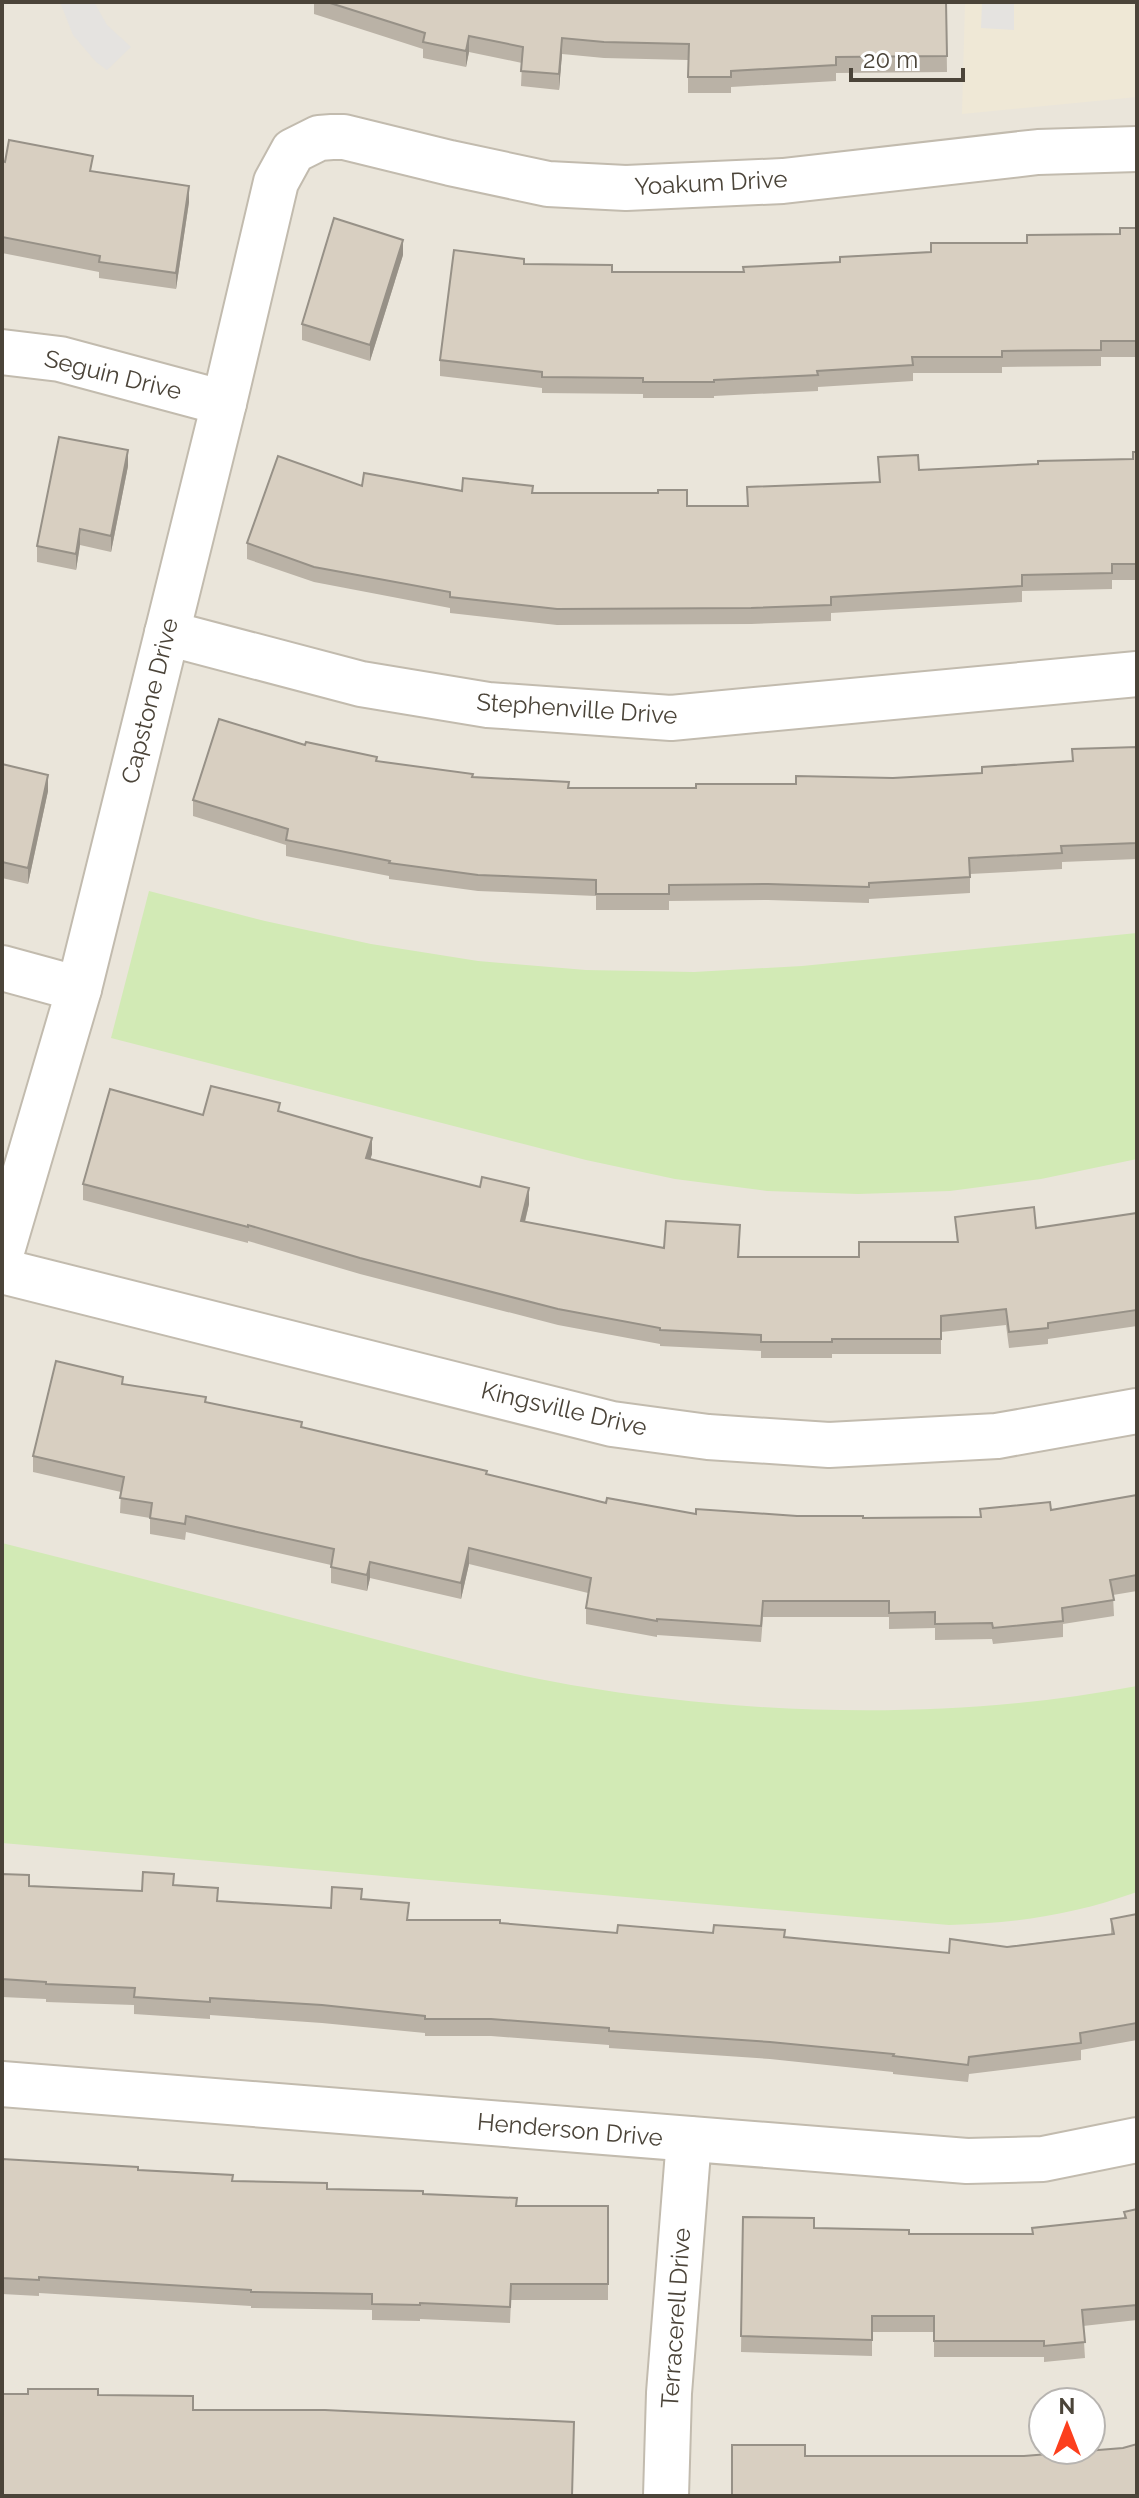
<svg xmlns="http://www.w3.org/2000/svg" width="1139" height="2498" viewBox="0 0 1139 2498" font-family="Raleway,sans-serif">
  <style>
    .residential { fill: #eae5da; fill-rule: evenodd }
    .education { fill: #efe8d6 }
    .green { fill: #d2eab5 }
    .parking { fill: #e5e3e0 }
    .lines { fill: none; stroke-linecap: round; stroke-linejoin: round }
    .minor-casing { stroke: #c2bbae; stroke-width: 48 }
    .minor { stroke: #fff; stroke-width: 44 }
    .wall { fill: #bab2a6 }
    .shaded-wall { fill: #979187 }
    .building { fill: #d8cfc1; stroke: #979187; stroke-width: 2 }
    .labels { text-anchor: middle; stroke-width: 7; stroke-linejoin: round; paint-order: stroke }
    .street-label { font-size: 24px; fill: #4b4439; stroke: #fff }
  </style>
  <rect width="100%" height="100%" fill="#f6f3ec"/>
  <path class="residential" d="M2,2H1137V2496H2ZM1043,2402H1091V2450H1043Z"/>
  <path class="education" d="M965,2H1137V97L962,114Z"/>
  <g class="green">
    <path d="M149,891L265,921L371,944L478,961L586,970L694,972L802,966L1137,933V1159L1041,1179L950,1191L858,1194L767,1191L675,1179L586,1160L111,1038Z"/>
    <path d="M2,1543C113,1571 225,1600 336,1629C414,1649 492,1671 571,1685C755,1716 953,1721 1137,1686V1892C1072,1915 1018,1923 949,1925L2,1843Z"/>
  </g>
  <g class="parking">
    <path d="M60,2H94L107,25L131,47L107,70L96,62L73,35Z"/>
    <path d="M982,2H1014V30L981,28Z"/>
  </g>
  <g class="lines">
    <defs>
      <g id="minor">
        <path d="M2,352L60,359L224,403"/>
        <path d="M167,633L361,684L488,705L671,718L1137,674"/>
        <path d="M2,968L79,989"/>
        <path d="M2,1251L79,989L224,403L276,182L293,151L319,138L332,137H344L450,163L548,184L626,188L783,181L1038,152L1137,149"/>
        <path d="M2,1271L612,1424L708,1437L829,1445L997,1436L1137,1411"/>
        <path d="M2,2084L967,2161L1043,2159L1137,2140"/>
        <path d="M666,2496L669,2393L689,2139"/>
      </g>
    </defs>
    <use href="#minor" class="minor-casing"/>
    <use href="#minor" class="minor"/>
  </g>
  <g class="wall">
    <path d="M314,2H946L947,72L836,73V81L731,87V93H688V60L604,58L562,54L559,90L521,86L522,63L469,52L466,67L423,58V49L314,14Z"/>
    <path d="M2,161L93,172L189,202L176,289L99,278V272L2,253Z"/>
    <path d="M1137,228V357H1101V366L1002,367V373H913V381L818,387V391L714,396V398H643V394L542,393V388L440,376V360L524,264L612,272H743L931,252L1120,234Z"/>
    <path d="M403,255L370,361L302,340V324Z"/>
    <path d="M1137,452V580H1112V589L1022,591V602L831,613V621L751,624L557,625L450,613V608L314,582L247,559V543L362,486L533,493L687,506H747L879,482L878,457L919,470L1133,459Z"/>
    <path d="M128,466L111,552L80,545L76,570L37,562V546Z"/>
    <path d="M305,745L377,761L473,777L569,788H696L796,784L982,773L1072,761L1137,747V859L1062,862V869L970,874V893L869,899V903L768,900L669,901V910H596V896L478,891L389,879V876L286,856V845L193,816V800Z"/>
    <path d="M2,764L48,791L28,884L2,878Z"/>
    <path d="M280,1111L372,1154L370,1159L529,1204L525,1222L664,1248L740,1241L739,1257H859L957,1242L955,1217L1036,1228L1137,1213V1326L1048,1339V1344L1009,1348L1006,1325L941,1332V1354H832V1358H761V1351L660,1346V1344L558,1325L360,1274L248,1241V1243L83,1200V1184L203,1115Z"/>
    <path d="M123,1384L206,1402L487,1475L606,1503L696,1514L863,1518L980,1517V1509L1051,1510L1137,1495V1591L1113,1595L1114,1616L1063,1624V1637L993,1644L992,1639L935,1640V1628L889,1629V1617H763L761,1642L657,1635V1637L586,1624V1608L588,1593L469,1564L461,1599L370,1578L367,1591L331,1583V1565L186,1532L185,1540L150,1534V1518L120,1513L121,1492L33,1472V1456Z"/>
    <path d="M2,1874L29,1886L142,1891L174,1885L218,1901L331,1908L362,1899L409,1920L500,1923L617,1933H713L785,1937L949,1953L1111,1934V1919L1137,1914V2040L1081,2050V2060L969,2074L968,2082L893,2074V2072L770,2059L609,2048V2045L491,2036H425V2033L322,2023L210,2015V2019L134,2014V2005L46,2002V1999L2,1997Z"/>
    <path d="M2,2159L138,2170L233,2181L327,2189L423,2194L517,2206H608V2300H511L510,2323L420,2319V2321L372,2320V2310L251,2308V2306L39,2293V2296L2,2294Z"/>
    <path d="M1137,2209V2320L1083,2326L1085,2358L1044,2362V2357H934V2332H872V2356L741,2352L743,2217L814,2228L909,2234H1032L1124,2219V2212Z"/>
  </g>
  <g class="shaded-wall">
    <path d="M469,36V52L466,67V51Z"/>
    <path d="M562,38V54L559,90V74Z"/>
    <path d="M189,186V202L176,289V273Z"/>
    <path d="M403,240V255L370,361V345Z"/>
    <path d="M128,450V466L111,552V536Z"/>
    <path d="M80,529V545L76,570V554Z"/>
    <path d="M48,775V791L28,884V868Z"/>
    <path d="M372,1138V1154L366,1174V1158Z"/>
    <path d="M529,1188V1204L521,1237V1221Z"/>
    <path d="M469,1548V1564L461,1599V1583Z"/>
    <path d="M370,1562V1578L367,1591V1575Z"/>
  </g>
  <g class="building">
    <path d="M327,2H946L947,56L836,57V65L731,71V77H688L689,44L604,42L562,38L559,74L521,71L523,47L469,36L466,51L423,42L425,33Z"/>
    <path d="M9,140L93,156L90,171L189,186L176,273L99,262L100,256L2,237V161L5,162Z"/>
    <path d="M334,218L403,240L370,345L302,324Z"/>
    <path d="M1120,228H1137V341H1101V350L1002,351V357H912L913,365L817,371L818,375L714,380V382H643V378L542,377V372L440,360L454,250L524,259V264L612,265V272H744L743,267L840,262V257L931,252V243H1027V235L1120,234Z"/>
    <path d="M59,437L128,450L111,536L80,529L76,554L37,546Z"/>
    <path d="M1133,452H1137V564H1112V573L1022,575V586L831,597V605L751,608L557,609L450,597V592L314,567L247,543L278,456L362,486L364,473L462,491L463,478L533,486L532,493H658V490H687V506H748L747,487L880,482L878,457L918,455L919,470L1038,464V461L1133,459Z"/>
    <path d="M219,719L305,745L306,742L377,757L376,761L473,774L472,777L569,782L568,788H696V784H796V776L893,778L982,773V767L1073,761L1072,749L1137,747V843L1061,846L1062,853L969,858L970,877L869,883V887L768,884L669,885V894H596V880L478,875L389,863L390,861L286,840L288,829L193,800Z"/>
    <path d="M2,764L48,775L28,868L2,862Z"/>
    <path d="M211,1086L280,1103L278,1111L372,1138L366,1158L480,1187L482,1177L529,1188L521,1221L664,1248L666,1221L740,1225L738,1257H859V1242H958L955,1217L1034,1207L1036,1228L1137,1213V1310L1048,1323V1328L1009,1332L1006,1309L941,1316V1339H832V1342H761V1335L660,1330V1328L558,1309L360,1258L248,1225V1227L83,1184L110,1089L203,1115Z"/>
    <path d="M56,1361L123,1377L122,1384L206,1397L205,1402L302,1422L301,1427L487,1471L486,1474L606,1503L607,1498L696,1514V1509L797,1516H863V1518L981,1517L980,1509L1050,1502L1051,1510L1137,1495V1575L1110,1580L1114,1600L1062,1608L1063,1621L993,1628L992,1623L935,1624V1612L889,1613V1601H763L761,1626L657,1619V1621L586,1608L591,1578L469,1548L461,1583L370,1562L367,1575L331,1567L334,1549L186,1516L185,1524L150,1518L152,1503L120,1498L124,1477L33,1456Z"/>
    <path d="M143,1872L174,1874L173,1885L218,1888L217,1901L331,1908L332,1887L362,1889L361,1899L409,1903L407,1920H500V1923L617,1933L618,1925L713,1933L714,1925L785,1930L784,1937L949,1953L950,1939L1007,1947L1114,1934L1111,1919L1137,1914V2023L1080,2033L1081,2043L969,2057L968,2065L893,2056L894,2054L770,2042L609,2031V2028L491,2019H425V2016L322,2005L210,1998V2002L134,1997L135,1988L46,1984V1982L2,1979V1874L29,1875V1886L142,1891Z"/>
    <path d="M2,2159L138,2167V2170L233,2175L232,2181L327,2183V2189L423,2191V2194L517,2198L516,2206H608V2284H511L510,2307L420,2303V2305L372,2304V2294L251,2292V2290L39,2277V2280L2,2278Z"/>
    <path d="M1137,2209V2305L1082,2310L1085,2342L1044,2346V2341H934V2316H872V2340L741,2336L743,2217L814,2218V2228L909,2230V2234H1033L1032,2228L1126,2218L1124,2212Z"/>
    <path d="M28,2389H98V2395L193,2396V2410H325L574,2422L572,2496H2V2394H28Z"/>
    <path d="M1137,2444V2496H732V2445H805V2456H1024L1123,2448Z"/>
  </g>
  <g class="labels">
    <g class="street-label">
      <text transform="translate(711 183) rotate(-3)" y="8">Yoakum Drive</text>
      <text transform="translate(113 375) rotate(14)" y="8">Seguin Drive</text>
      <text transform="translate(150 701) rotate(-76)" y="8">Capstone Drive</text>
      <text transform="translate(577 709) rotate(4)" y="8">Stephenville Drive</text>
      <text transform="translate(564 1409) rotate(13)" y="8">Kingsville Drive</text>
      <text transform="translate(570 2130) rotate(5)" y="8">Henderson Drive</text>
      <text transform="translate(676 2318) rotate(-86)" y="8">Terracerell Drive</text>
    </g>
  </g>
  <rect width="1139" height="2498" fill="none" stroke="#4b4439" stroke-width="8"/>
  <g transform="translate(1067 2426)"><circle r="38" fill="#ffffff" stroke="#b7b4b0" stroke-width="2"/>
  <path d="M0-6L14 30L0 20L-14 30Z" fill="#fc3f1d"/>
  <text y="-12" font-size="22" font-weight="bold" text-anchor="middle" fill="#4b4439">N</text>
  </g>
  <path d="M851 68v12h112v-12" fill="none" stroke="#4b4439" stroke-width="4"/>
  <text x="863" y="68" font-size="24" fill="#4b4439" stroke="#ffffff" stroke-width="6" paint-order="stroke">20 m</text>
</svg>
